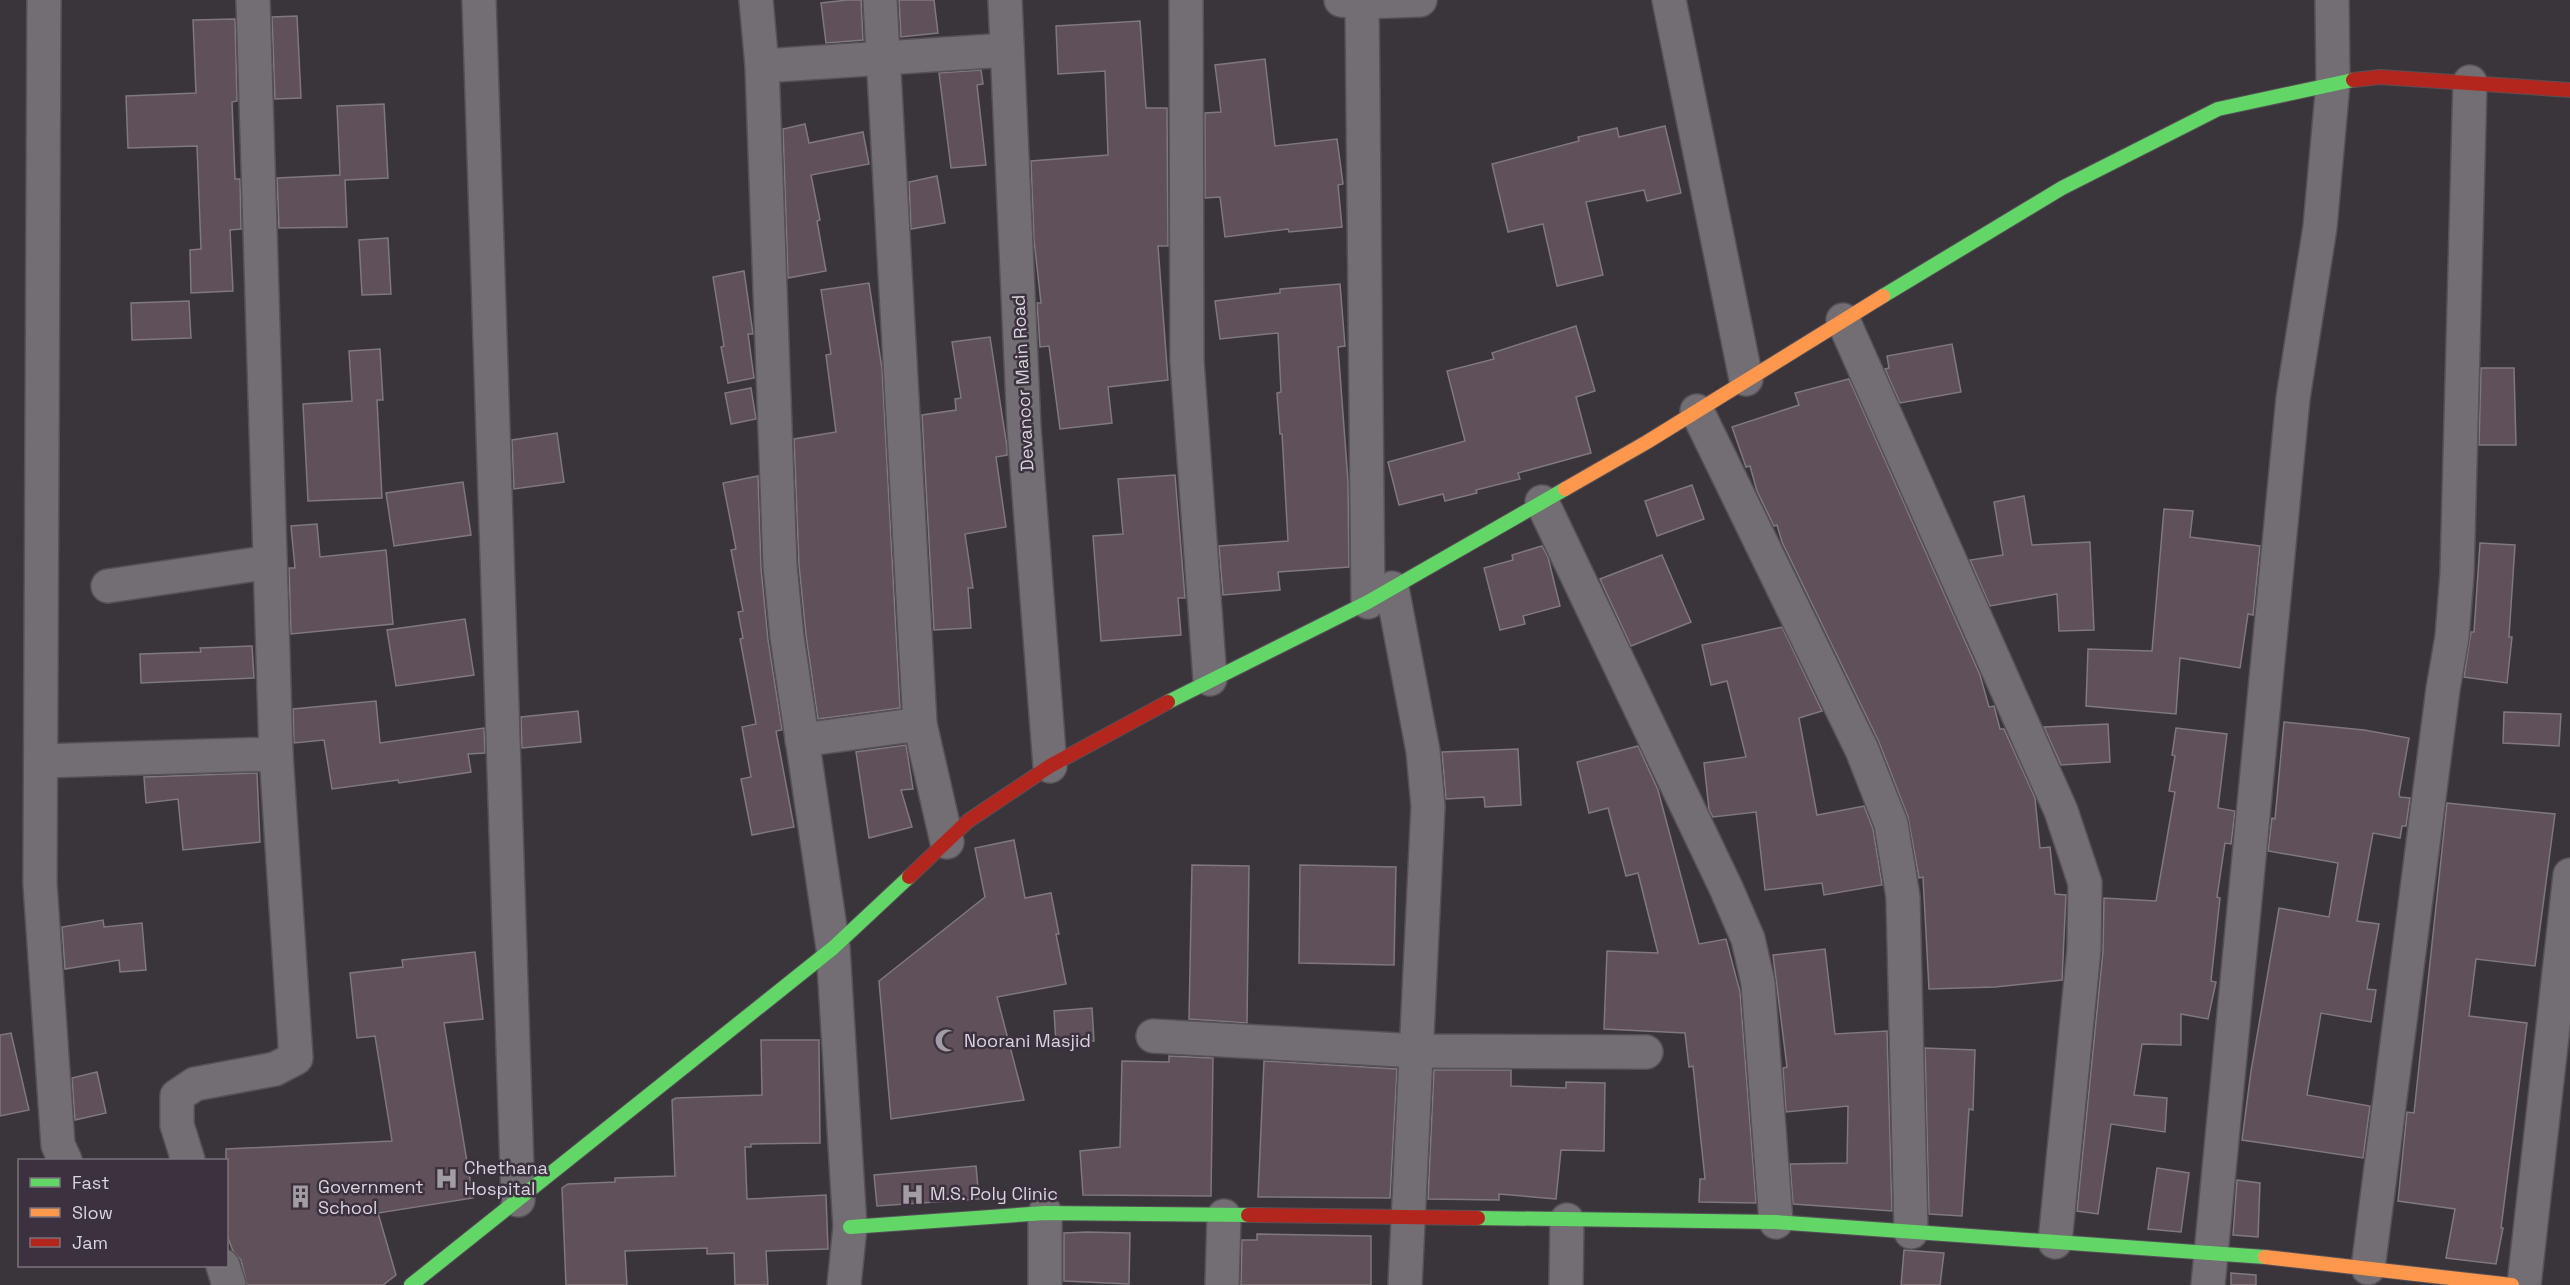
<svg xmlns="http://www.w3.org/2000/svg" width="2570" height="1285" viewBox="0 0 2570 1285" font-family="'Space Grotesk',sans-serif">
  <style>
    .building { fill: #60505a; stroke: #7f787e; stroke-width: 1.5 }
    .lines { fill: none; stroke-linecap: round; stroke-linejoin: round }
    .street-casing { stroke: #565157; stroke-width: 36 }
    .fast-casing { stroke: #565157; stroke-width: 16 }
    .slow-casing { stroke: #565157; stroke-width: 16 }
    .jam-casing { stroke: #565157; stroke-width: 16 }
    .street { stroke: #726e73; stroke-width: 33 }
    .fast { stroke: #63d668; stroke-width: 14 }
    .slow { stroke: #ff974d; stroke-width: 14 }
    .jam { stroke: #b3261e; stroke-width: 14 }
    .labels { text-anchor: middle; stroke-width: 5; stroke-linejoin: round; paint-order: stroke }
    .street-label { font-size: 18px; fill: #dad4dc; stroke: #3c313e }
    .poi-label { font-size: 18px; fill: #dad4dc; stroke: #3c313e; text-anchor: start }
  </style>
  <rect width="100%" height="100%" fill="#3a343b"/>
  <g class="building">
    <path d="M847,0H861L863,40L826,43L821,3Z"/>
    <path d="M899,0H934L938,33L901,37Z"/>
    <path d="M297,16L301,98L275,99L272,17Z"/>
    <path d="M235,19L237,101L232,102L235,179H240L241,229L230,230L233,291L191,293L190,250L201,249L197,146L128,148L126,96L196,93L193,20Z"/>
    <path d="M1140,21L1146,108H1167L1168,246H1158L1168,380L1108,387L1112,423L1060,429L1049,346L1040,347L1037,303H1041L1034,240L1031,161L1108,155L1105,71L1058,74L1056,26Z"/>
    <path d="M1265,59L1275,146L1337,139L1343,184L1338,185L1342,227L1289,232L1288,229L1225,237L1220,197L1205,198V113L1221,112L1215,65Z"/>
    <path d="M981,70L983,84L977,85L986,165L951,168L939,73Z"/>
    <path d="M384,104L388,178L345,180L347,227L279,228L277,178L340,175L337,106Z"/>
    <path d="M805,124L809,143L863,132L869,164L811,175L820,220L817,221L826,271L788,278L783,129Z"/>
    <path d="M1665,126L1681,193L1647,201L1644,190L1586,202L1603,275L1557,286L1543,224L1508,232L1492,164L1579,141L1578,137L1617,128L1619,137Z"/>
    <path d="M937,176L945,223L911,229L909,182Z"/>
    <path d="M388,238L391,294L362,295L359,240Z"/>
    <path d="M744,271L753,334H748L754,378L728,383L721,347L724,346L713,277Z"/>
    <path d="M869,283L882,369L900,708L818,719L806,635L799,565L794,439L836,432L826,355L831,354L821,290Z"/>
    <path d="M1340,284L1345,346L1338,347L1348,481L1349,567L1278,572L1280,590L1223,595L1219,546L1288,541L1282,434H1280L1277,393L1281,392L1278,333L1220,339L1215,301L1280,293V289Z"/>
    <path d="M189,301L191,338L132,340L131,303Z"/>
    <path d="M1576,326L1595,391L1576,397L1591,453L1518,473L1520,479L1476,490L1477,493L1445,501L1443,494L1399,505L1388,462L1465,441L1447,371L1494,359L1492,353Z"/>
    <path d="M990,337L1007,447V455L996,457L1006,527L965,534L973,588H968L971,628L934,630L922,415L956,410L955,399L961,398L952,342Z"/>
    <path d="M1952,344L1961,392L1900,403L1885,369L1889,368L1887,356Z"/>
    <path d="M380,349L383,400H377L382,498L308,501L303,404L352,401L349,351Z"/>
    <path d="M2481,368H2514L2516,445H2479Z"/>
    <path d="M1849,379L1980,675L1989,707L1994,706L2000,729H2004L2035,798L2040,848L2050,847L2055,894L2066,895L2062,980L1995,987L1929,989L1923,877L1919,878L1908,817L1879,742L1782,542L1777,525L1774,526L1757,491L1750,466L1746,467L1732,427L1799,405L1795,393Z"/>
    <path d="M751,388L756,419L731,424L725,393Z"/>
    <path d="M557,433L564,482L514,489L512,440Z"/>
    <path d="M1175,475L1185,598H1178L1181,635L1101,641L1093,536L1123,534L1118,479Z"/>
    <path d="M758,476L761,568L768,640L782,730L776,731L794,827L752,835L741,779L751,777L742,727L756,724L740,639L743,638L738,612L743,611L731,550L736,549L723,483Z"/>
    <path d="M463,482L471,535L394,546L386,493Z"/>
    <path d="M1692,485L1704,519L1657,536L1645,501Z"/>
    <path d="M2024,496L2032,545L2090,542L2094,630L2059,631L2057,594L1990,606L1970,560L2003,555L1994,502Z"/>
    <path d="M2164,509L2193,511L2190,537L2260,546L2253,615L2248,614L2240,668L2180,658L2176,714L2086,706L2088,649L2152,651Z"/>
    <path d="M317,524L320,557L386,550L393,624L291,634L289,568H295L291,526Z"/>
    <path d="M2480,543L2515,545L2509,637H2512L2507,683L2464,677L2471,632H2474Z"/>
    <path d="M1542,546L1548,557L1560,606L1523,616L1525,624L1500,630L1484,568L1513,560L1512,555Z"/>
    <path d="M1662,555L1691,622L1631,646L1600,579Z"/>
    <path d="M465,619L474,675L396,686L387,630Z"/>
    <path d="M1782,627L1822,711L1799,718L1817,815L1864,806L1873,829L1882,885L1824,895L1822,883L1765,890L1756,812L1713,817L1709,810L1704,763L1746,757L1727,681L1711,685L1702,645Z"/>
    <path d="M252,646L254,678L141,683L140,654L201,652L200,648Z"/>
    <path d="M376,701L380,743L484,728L485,753L468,754L471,772L399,783L398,780L332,789L324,740L294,743L293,709Z"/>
    <path d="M578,711L581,742L522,748L521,717Z"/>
    <path d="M2504,712L2561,714L2559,746L2503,743Z"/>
    <path d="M2284,722L2364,730L2409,738L2399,794L2400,797L2410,798L2406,826H2402L2400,838L2373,833L2357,921L2379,924L2367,989L2376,990L2371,1022L2321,1013L2307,1095L2370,1106L2363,1158L2242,1140L2251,1071L2279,908L2329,917L2338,863L2268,851L2272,818L2275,819Z"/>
    <path d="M2108,724L2110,762L2061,765L2044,727Z"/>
    <path d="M2176,728L2227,734L2218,808L2235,811L2231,844L2225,843L2217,897L2220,898L2211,981L2216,982L2208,1019L2181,1014V1045L2142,1044L2134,1095L2167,1098L2165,1132L2111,1124L2098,1214L2077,1211L2103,951L2104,898L2156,901L2175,792L2169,791L2175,756L2172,755Z"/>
    <path d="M906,745L913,789L901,790L912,827L869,838L856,752Z"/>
    <path d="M1638,746L1658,790L1699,944L1726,939L1740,992L1756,1203L1699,1202L1700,1179H1705L1693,1066L1689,1067L1685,1033L1604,1029L1607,951L1658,953L1638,873L1626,876L1608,808L1589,813L1577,762Z"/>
    <path d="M1518,749L1521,805L1485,807L1484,797L1446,799L1442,752Z"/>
    <path d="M257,773L260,842L183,850L178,799L146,803L144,777Z"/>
    <path d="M2447,803L2555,814L2535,966L2476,959L2469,1016L2527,1023L2501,1228H2503L2496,1264L2446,1258L2455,1209L2398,1201L2407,1112L2414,1113Z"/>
    <path d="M1014,840L1025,898L1051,893L1059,934H1056L1066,984L997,997L1024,1100L891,1119L879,981L985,897L975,848Z"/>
    <path d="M1192,865L1249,866L1247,1023L1189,1019Z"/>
    <path d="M1300,865L1396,867L1394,965L1299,963Z"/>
    <path d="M103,920L104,927L142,923L146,970L120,972L119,960L65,969L62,927Z"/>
    <path d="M1825,949L1835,1034L1887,1031L1892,1211L1793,1204L1790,1164L1847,1163L1848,1106L1786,1112L1783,1068L1787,1067L1773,955Z"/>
    <path d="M475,952L483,1019L444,1023L473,1198L378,1213L396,1275L383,1285H247L241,1260L233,1251L226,1233V1149L392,1141L375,1036L357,1038L350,973L403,967L402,960Z"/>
    <path d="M1092,1008L1094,1041L1056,1043L1054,1011Z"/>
    <path d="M11,1033L29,1110L0,1116V1035Z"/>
    <path d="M761,1040H819L820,1143L751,1144V1147H745L747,1199L826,1195L828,1249L766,1251L768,1285H735L734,1253L707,1254V1248L625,1251L627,1285H566L562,1188L568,1184L615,1182V1178L675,1176L672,1100L676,1098L762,1095Z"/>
    <path d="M1925,1048L1975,1050L1973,1110L1969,1109L1962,1216L1929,1214Z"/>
    <path d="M1169,1056L1213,1058L1211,1196L1083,1195L1080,1151L1120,1147L1122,1061L1169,1062Z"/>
    <path d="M1264,1061L1397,1069L1390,1198L1258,1197Z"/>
    <path d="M1434,1070H1511V1086L1566,1088V1082L1605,1083L1604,1151L1561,1150L1556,1199L1499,1194V1200L1428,1199Z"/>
    <path d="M97,1072L106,1113L75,1120L72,1078Z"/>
    <path d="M976,1166L979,1199L877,1206L874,1175Z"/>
    <path d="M2157,1168L2189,1173L2181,1232L2148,1229Z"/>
    <path d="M2237,1180L2260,1183L2258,1237L2233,1235Z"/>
    <path d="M1087,1232L1130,1233L1129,1284L1064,1281V1233Z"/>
    <path d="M1257,1234L1371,1236V1285H1241L1242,1240H1257Z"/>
    <path d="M1904,1250L1944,1253L1940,1285H1901Z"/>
    <path d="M2231,1273L2256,1275V1285H2231Z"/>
  </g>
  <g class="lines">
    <defs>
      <g id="street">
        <path d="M44,0L40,884L58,1145L65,1160"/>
        <path d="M479,0L518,1200"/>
        <path d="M756,0L762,66L780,566L787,637L833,948L850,1227L844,1285"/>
        <path d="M880,0L920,724L947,842"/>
        <path d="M1005,0L1024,428L1050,766"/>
        <path d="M1186,0L1187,361L1210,679"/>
        <path d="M1341,0L1362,2L1368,602"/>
        <path d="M1362,0V2L1420,0"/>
        <path d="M1669,0L1746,379"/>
        <path d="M762,66L1007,50"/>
        <path d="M1843,320L2061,811L2085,883L2084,949L2055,1242"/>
        <path d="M1697,411L1862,750L1891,824L1903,897L1911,1232"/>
        <path d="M1542,502L1726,888L1748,939L1758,983L1776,1222"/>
        <path d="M108,586L270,562"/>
        <path d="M1392,588L1423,751L1428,806L1405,1285"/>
        <path d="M802,740L920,724"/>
        <path d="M41,761L276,754"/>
        <path d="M1153,1036L1417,1051L1646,1052"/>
        <path d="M188,1160L177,1125V1096L195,1084L275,1069L296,1058L276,754L253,0"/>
        <path d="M1045,1213V1285"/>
        <path d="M223,1266L229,1285"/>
        <path d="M2368,1268L2443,689L2452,637L2457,574L2470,82"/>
        <path d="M1222,1285L1224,1216"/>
        <path d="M1566,1285L1567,1220"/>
        <path d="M2208,1285L2293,398L2320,227L2333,83L2332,0"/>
        <path d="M2524,1285L2570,875"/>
      </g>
      <g id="fast">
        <path d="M1883,296L2062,188L2218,109L2353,80"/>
        <path d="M1168,702L1368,602L1565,489"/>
        <path d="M1478,1218L1776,1222L2265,1257"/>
        <path d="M850,1227L1045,1213L1248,1215"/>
        <path d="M411,1285L833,948L909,877"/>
      </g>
      <g id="slow">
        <path d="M1565,489L1647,442L1883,296"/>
        <path d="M2265,1257L2512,1285"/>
      </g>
      <g id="jam">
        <path d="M2353,80L2380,77L2570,90"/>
        <path d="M909,877L968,821L1050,766L1168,702"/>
        <path d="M1248,1215L1478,1218"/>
      </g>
    </defs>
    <use href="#street" class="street-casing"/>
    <use href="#fast" class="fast-casing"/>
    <use href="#slow" class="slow-casing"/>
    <use href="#jam" class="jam-casing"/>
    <use href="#street" class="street"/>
    <use href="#fast" class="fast"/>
    <use href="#slow" class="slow"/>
    <use href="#jam" class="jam"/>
  </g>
  <defs>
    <symbol id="mosque-bare" viewBox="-9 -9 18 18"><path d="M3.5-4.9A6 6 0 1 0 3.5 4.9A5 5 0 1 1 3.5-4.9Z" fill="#a29ca4" stroke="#3c313e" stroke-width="2.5" paint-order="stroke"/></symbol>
    <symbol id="hospital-bare" viewBox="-9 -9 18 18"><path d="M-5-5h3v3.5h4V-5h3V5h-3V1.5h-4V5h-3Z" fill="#a29ca4" stroke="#3c313e" stroke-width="2.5" paint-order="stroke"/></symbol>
    <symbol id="building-bare" viewBox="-9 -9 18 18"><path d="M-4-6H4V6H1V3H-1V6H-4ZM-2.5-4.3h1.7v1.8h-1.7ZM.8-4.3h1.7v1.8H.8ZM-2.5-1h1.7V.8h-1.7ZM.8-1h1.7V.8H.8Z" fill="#a29ca4" stroke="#3c313e" stroke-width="2.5" paint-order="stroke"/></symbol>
  </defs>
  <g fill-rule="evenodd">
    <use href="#mosque-bare" x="930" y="1024" width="33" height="33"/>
    <use href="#hospital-bare" x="430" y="1162" width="33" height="33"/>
    <use href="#hospital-bare" x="896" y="1178" width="33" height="33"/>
    <use href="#building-bare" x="284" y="1180" width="33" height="33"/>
  </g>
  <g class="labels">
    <g class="street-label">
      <text transform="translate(1023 383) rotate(-93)" y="6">Devanoor Main Road</text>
    </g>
    <g class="poi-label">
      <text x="964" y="1047">Noorani Masjid</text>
      <text x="464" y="1174">Chethana<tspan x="464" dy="21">Hospital</tspan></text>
      <text x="318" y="1193">Government<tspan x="318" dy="21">School</tspan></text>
      <text x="930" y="1200">M.S. Poly Clinic</text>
    </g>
  </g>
  <rect x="18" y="1159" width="210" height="108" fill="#3c313e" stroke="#7b727d" stroke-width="1.5"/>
  <rect x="30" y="1178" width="30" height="9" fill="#63d668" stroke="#7b727d" stroke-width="1.5"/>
  <text x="72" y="1189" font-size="18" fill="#dad4dc">Fast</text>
  <rect x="30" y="1208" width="30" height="9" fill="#ff974d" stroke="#7b727d" stroke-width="1.5"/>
  <text x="72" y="1219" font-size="18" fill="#dad4dc">Slow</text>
  <rect x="30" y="1238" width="30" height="9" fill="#b3261e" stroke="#7b727d" stroke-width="1.5"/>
  <text x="72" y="1249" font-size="18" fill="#dad4dc">Jam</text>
</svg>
